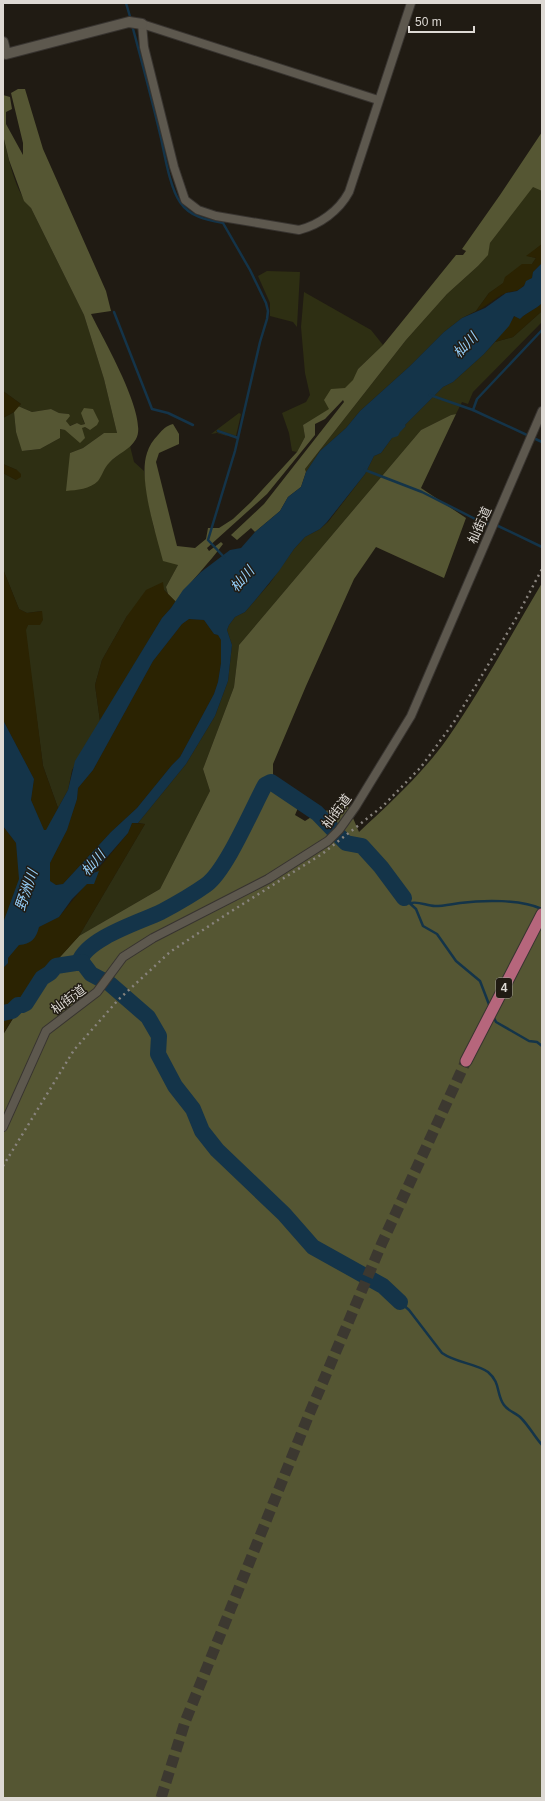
<svg xmlns="http://www.w3.org/2000/svg" width="545" height="1801" viewBox="0 0 545 1801" font-family="Arial,'Noto Sans JP',sans-serif">
  <style>
    .green { fill: #2e2f13 }
    .forest { fill: #555633 }
    .sand { fill: #2b2302 }
    .water { fill: #143449; fill-rule: evenodd }
    .lines { fill: none; stroke-linecap: round; stroke-linejoin: round }
    .stream { stroke: #143449; stroke-width: 2.5 }
    .river { stroke: #143449; stroke-width: 16 }
    .primary-tunnel { stroke: #3c3830; stroke-width: 11; stroke-dasharray: 11 5.5; stroke-linecap: butt }
    .minor-casing { stroke: #383430; stroke-width: 10 }
    .tertiary-casing { stroke: #383430; stroke-width: 12 }
    .primary-casing { stroke: #383430; stroke-width: 13 }
    .minor { stroke: #5d584e; stroke-width: 8 }
    .tertiary { stroke: #5d584e; stroke-width: 10 }
    .primary { stroke: #b6667c; stroke-width: 11 }
    .rail { stroke: #89847e; stroke-width: 2.5; stroke-dasharray: 2 4; stroke-linecap: butt }
    .labels { text-anchor: middle; stroke-width: 3; stroke-linejoin: round; paint-order: stroke }
    .shield { fill: #201b13; stroke: #a4a09a; stroke-width: 1 }
    .shield-label { font-size: 12px; font-weight: bold; fill: #ddd9d4 }
    .street-label { font-size: 13px; fill: #ddd9d4; stroke: #201b13 }
    .water-label { font-size: 14px; font-style: italic; fill: #93ccf6; stroke: #201b13 }
  </style>
  <rect width="100%" height="100%" fill="#201b13"/>
  <g class="green">
    <path d="M3,135C8,157 15,192 31,208L84,315L104,379L117,433H104L83,448L70,453L97,481L108,463L130,446L134,462L144,471L148,500L154,529L178,565L166,587L168,594L164,590L127,616L102,660L95,685L100,721L72,770L68,790L58,808L43,766L25,630L28,625L42,611L27,613L19,609L3,569V473L16,480L17,470L3,464V418L14,412L16,432L23,451L40,449L60,438V429L65,430L85,427L90,430L82,418L85,424L81,425L77,423L69,426L66,421L69,414L59,413L51,409L32,412L18,406L21,404L3,391Z"/>
    <path d="M533,186L542,191V244L528,256L536,258L532,264L489,293L476,311L462,318L444,332L410,366L360,411L346,428L320,451L306,472L305,469L406,340L447,294L478,266L487,255L490,243Z"/>
    <path d="M267,271L300,272L297,327L293,322L270,316V303L258,276Z"/>
    <path d="M304,292L371,330L383,345L358,369L354,380L330,409L303,425L305,437L297,452L292,451L289,433L282,413L306,402L310,395L305,373L301,327Z"/>
    <path d="M542,311V322L473,392L468,404L462,402L456,414L451,415L421,430L239,645L234,687L203,769L210,791L160,889L79,936L145,824L138,823L186,764L215,716L228,681L232,645L227,630L229,625L235,617L245,612L270,583L294,549L305,537L320,529L328,522L365,474L374,456L381,453L392,438L406,426L405,425L443,387L453,382L484,354L495,342L513,337Z"/>
    <path d="M239,413L241,414L236,436L218,430L216,432L226,435L227,436L217,433L211,434Z"/>
  </g>
  <g class="forest">
    <path d="M18,89H25L43,149L106,291L111,311L91,314C102,337 149,417 136,439C130,450 117,454 109,463C104,468 102,476 98,481C90,489 77,490 66,491L70,453L83,448L104,433H117L104,379L84,315L31,208L24,201L9,160L3,135V95L10,97L12,109L6,112V124L23,155V143L11,93Z"/>
    <path d="M542,132V191L533,187L490,243L488,255L478,266L447,294L406,340L305,469L306,472L301,487L288,497L280,511L255,532L251,528L237,540L231,535L264,504L344,402L343,400L325,419L315,424V435L267,494L207,548L209,551L221,542L223,544C209,564 190,581 176,602L168,594L166,587L178,565L163,561C156,534 138,479 147,453C149,446 153,440 158,435C163,429 166,426 173,424L179,434V444L159,453L156,462L177,546L195,548L206,539L208,528H219L233,519L251,502L297,452L305,437L303,425L329,409L324,400L331,389L345,388L353,380L358,369L383,345L456,255H463L466,251L462,249L500,195Z"/>
    <path d="M18,406L32,412L51,409L59,413L69,414L70,416L66,421L70,426L77,423L81,425L85,424L81,413L84,408L93,409L99,421L97,425L90,430L85,427L82,428L85,438L80,443L65,430L60,429V438L40,449L22,451L16,432L14,412Z"/>
    <path d="M456,414L421,488L466,518L444,578L376,547L354,579L306,686L273,764V789L300,803L295,815L305,821L316,814L347,804L359,832C390,803 422,774 447,739C482,689 511,635 542,583V1798H3V1035L31,989L79,936L160,889L210,791L203,769L234,687L239,645L421,430L451,415Z"/>
  </g>
  <g class="sand">
    <path d="M542,244V263L533,272L532,278C526,281 524,287 518,290C514,292 509,291 506,293C495,297 487,307 476,311L489,293L503,283L505,277L522,264H532L536,258L526,256Z"/>
    <path d="M542,303V311L513,337L495,342L515,316L520,319C527,312 535,310 542,303Z"/>
    <path d="M3,391L21,404L14,412L3,418Z"/>
    <path d="M3,464L17,470L21,474V477L16,480L3,473Z"/>
    <path d="M3,569L19,609L27,613L42,611L43,620L40,625H28L26,630L43,766L58,808L47,830L44,831L31,800L34,779L3,720Z"/>
    <path d="M163,582L164,590L176,602L162,618L100,721L95,685L102,660L127,616L146,590Z"/>
    <path d="M189,619L204,620L214,634L218,635L221,640V663L218,682L214,694L180,757L172,765L137,808L111,832L63,884L56,885L50,882V863L67,830L77,799L78,788L93,770L153,661L182,624Z"/>
    <path d="M132,823L145,824L79,936L31,989L3,1034V968L8,963V958L19,944L39,927L59,917L128,833Z"/>
    <path d="M3,826L16,843L20,879L3,923Z"/>
  </g>
  <path class="water" d="M542,263V303C535,310 527,312 520,319L514,316L509,326L484,354L453,382L443,387L405,425L406,426L400,432L398,436L392,438L381,453L374,456L365,474L327,522L320,529L305,537L294,549L279,571L257,598L245,612L235,617L229,625L227,630L232,645L228,681L215,716L186,764L138,823H132L128,833L93,873L99,871L94,884H87L72,899L59,917L39,927C36,939 31,944 19,945L8,958V963L3,968V923L19,879L16,843L3,826V720L34,779L31,800L44,830H46L68,790L75,761L162,618L171,608L183,590L201,572L230,550L241,548L255,532L280,511L288,497L301,487L306,472L320,451L346,428L360,411L410,366L444,332L462,318L485,308L506,293L517,291L524,286L526,281L532,278L533,272ZM189,619L204,620L214,634L218,635L221,640V663L218,682L214,694L180,757L172,765L137,808L111,832L63,884L56,885L50,881V863L67,830L77,799L78,788L93,770L153,661L182,624Z"/>
  <g class="lines">
    <g class="stream">
      <path d="M126,3L131,20"/>
      <path d="M132,25C142,62 152,100 161,138C165,156 170,188 180,202C190,217 207,220 223,223L250,270L266,303L268,311L267,319L260,342L235,451L208,540L224,557"/>
      <path d="M114,312L152,409L168,413L193,425"/>
      <path d="M430,395L473,410L542,442"/>
      <path d="M473,410L477,399L542,330"/>
      <path d="M218,431L238,438"/>
      <path d="M365,470L422,492L485,524H491"/>
      <path d="M496,525L542,547"/>
      <path d="M404,898L416,909L423,926L437,934L456,961L480,981L490,1007"/>
      <path d="M411,903C419,901 427,906 435,906C443,906 452,904 460,903C483,900 521,899 542,909"/>
      <path d="M493,1016L496,1022L529,1041L537,1042L542,1046"/>
      <path d="M400,1302L409,1310L442,1353C456,1363 475,1363 488,1372C501,1383 496,1394 504,1405C508,1411 516,1413 521,1418C529,1426 534,1436 542,1445"/>
    </g>
    <g class="river">
      <path d="M79,962C87,938 140,922 161,912C176,904 192,895 206,885C226,871 252,809 265,785L271,782L317,813L346,843L362,846L381,867L404,898"/>
      <path d="M3,1013L12,1011L18,1005H22L26,1003L42,978L50,973L56,966L82,962L91,974L110,984L148,1017L159,1036L158,1054L175,1086L193,1109L202,1131L217,1150L284,1214L313,1247L383,1286L400,1302"/>
    </g>
    <path class="primary-tunnel" d="M161,1798L185,1722L308,1417L382,1243L466,1061"/>
    <defs>
      <g id="minor">
        <path d="M378,100L142,24L144,47L174,167L185,200L198,210L216,216L299,230C319,225 339,211 349,192L411,3"/>
        <path d="M3,1127L46,1031L97,992L123,957L153,938L268,879L328,841L339,830L356,806L411,716L542,411"/>
      </g>
      <path id="tertiary" d="M3,42L6,54L129,22L142,24"/>
      <path id="primary" d="M466,1061L542,914"/>
    </defs>
    <use href="#minor" class="minor-casing"/>
    <use href="#tertiary" class="tertiary-casing"/>
    <use href="#primary" class="primary-casing"/>
    <use href="#minor" class="minor"/>
    <use href="#tertiary" class="tertiary"/>
    <use href="#primary" class="primary"/>
    <path class="rail" d="M3,1166L74,1050L118,1000L170,952L227,914L322,854L383,806L421,767L454,722L515,620L542,569"/>
  </g>
  <g class="labels">
    <rect class="shield" x="496" y="978" width="16" height="20" rx="3"/>
    <g class="shield-label">
      <text x="504" y="992">4</text>
    </g>
    <g class="street-label">
      <text transform="translate(479 525) rotate(-66)" y="5">杣街道</text>
      <text transform="translate(336 811) rotate(-53)" y="5">杣街道</text>
      <text transform="translate(68 999) rotate(-36)" y="5">杣街道</text>
    </g>
    <g class="water-label">
      <text transform="translate(465 345) rotate(-47)" y="5">杣川</text>
      <text transform="translate(242 579) rotate(-49)" y="5">杣川</text>
      <text transform="translate(93 863) rotate(-49)" y="5">杣川</text>
      <text transform="translate(26 890) rotate(-71)" y="5">野洲川</text>
    </g>
  </g>
  <rect width="545" height="1801" fill="none" stroke="#ddd9d4" stroke-width="8"/>
  <path d="M409 26v6h65v-6" fill="none" stroke="#ddd9d4" stroke-width="2"/>
  <text x="415" y="26" font-size="12" fill="#ddd9d4" stroke="#201b13" stroke-width="3" paint-order="stroke">50 m</text>
</svg>
